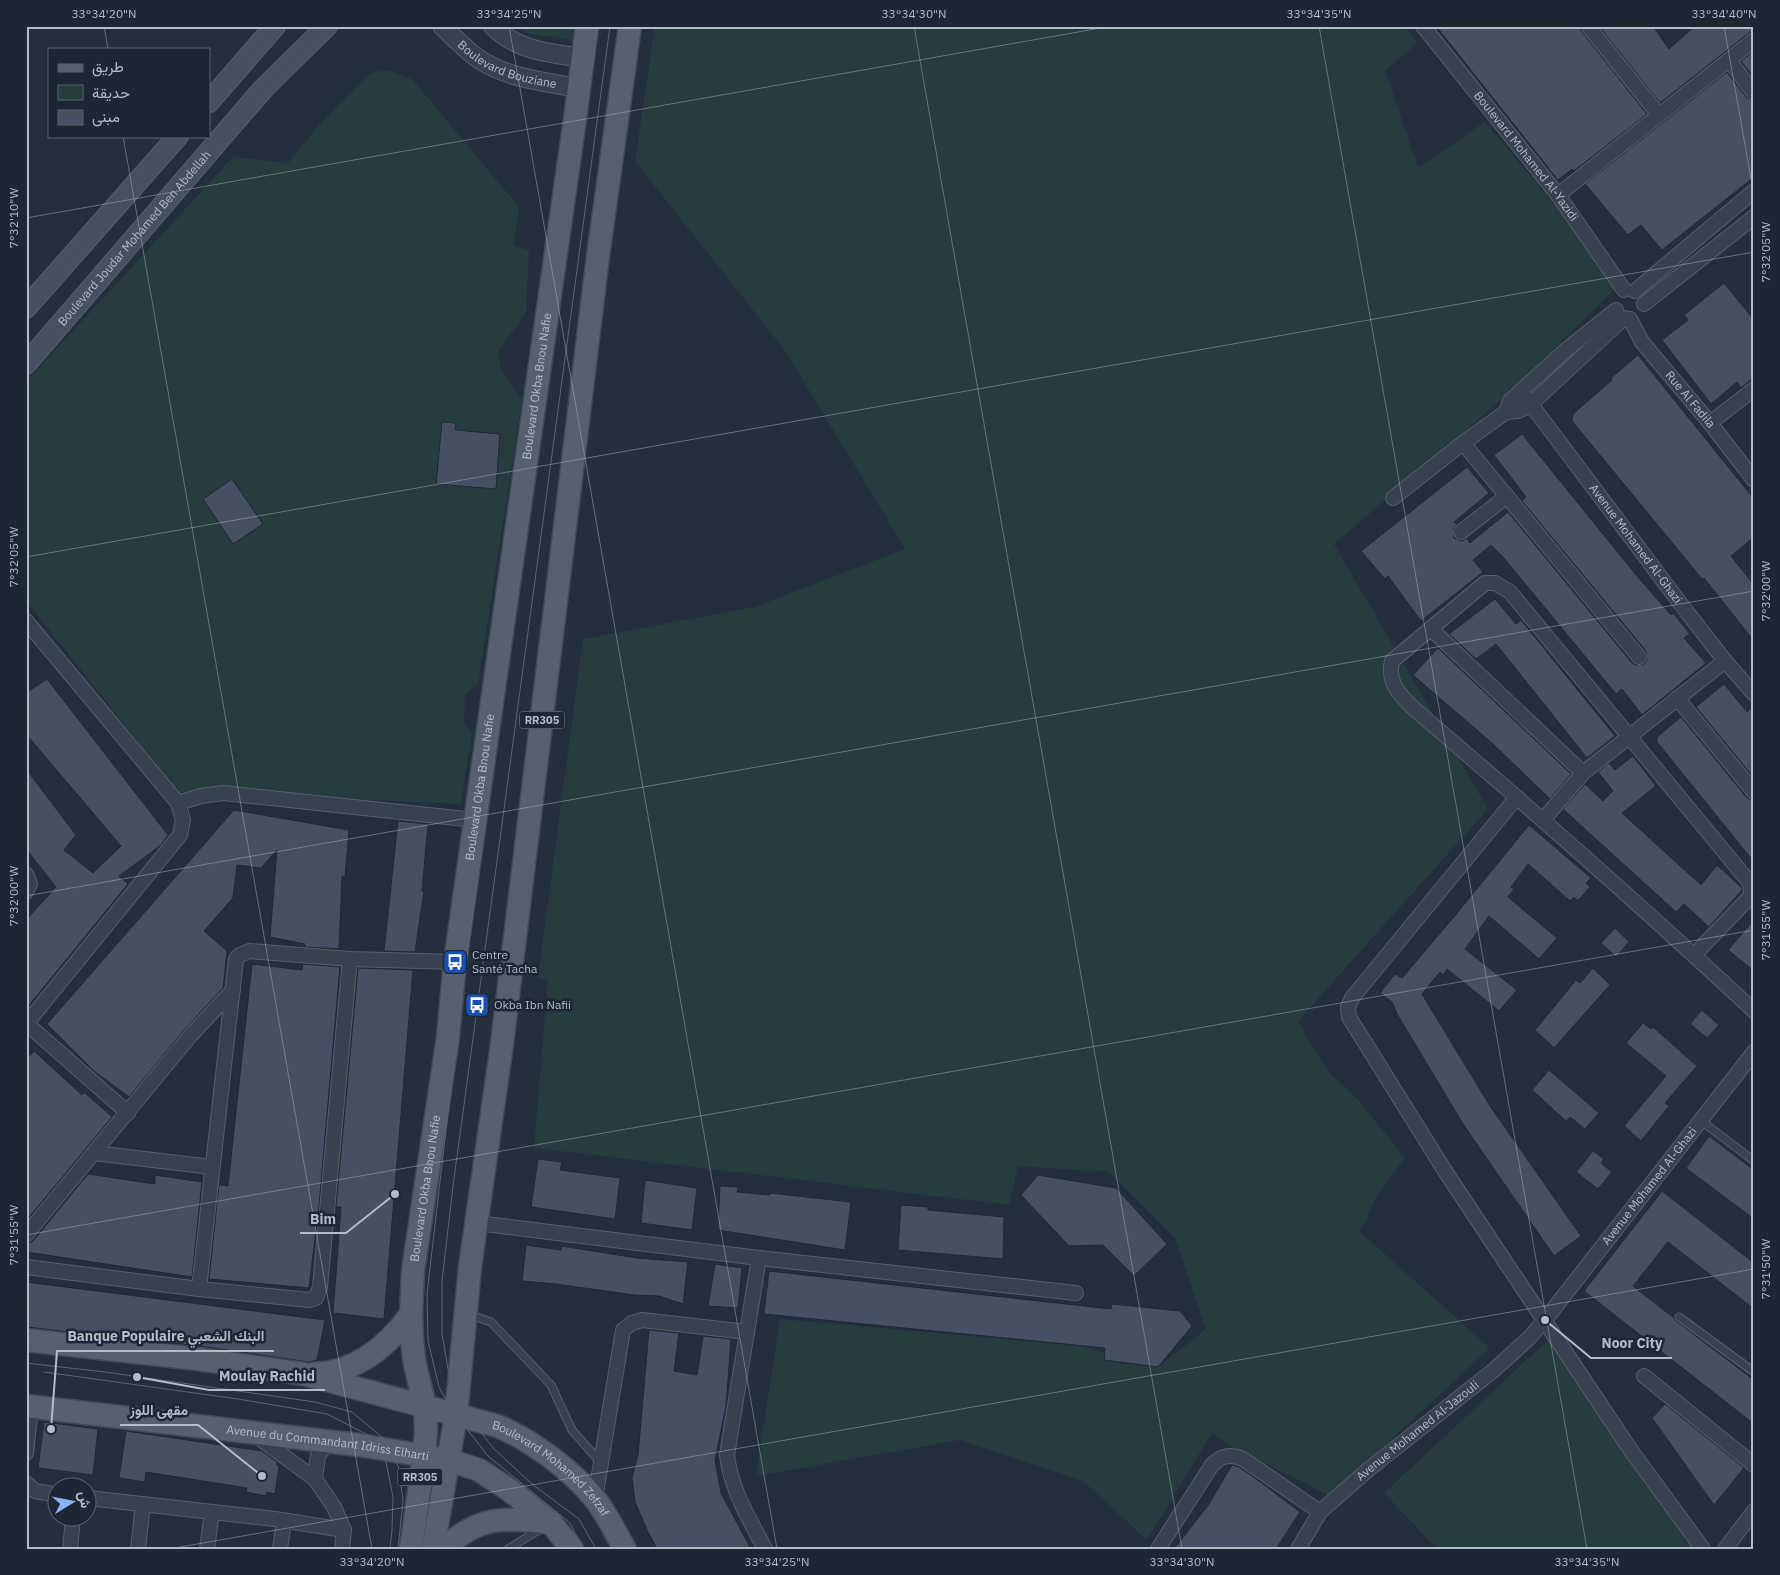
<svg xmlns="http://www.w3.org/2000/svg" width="1780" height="1575" viewBox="0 0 1780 1575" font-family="'IBM Plex Sans',Vazirmatn,sans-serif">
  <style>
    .green { fill: #263c3f }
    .building { fill: #455162; stroke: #1f2835 }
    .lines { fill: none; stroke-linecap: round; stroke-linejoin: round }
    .service-casing { stroke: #565f6c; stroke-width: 9 }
    .minor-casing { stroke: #565f6c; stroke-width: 16 }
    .tertiary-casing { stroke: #565f6c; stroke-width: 20 }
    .secondary-casing { stroke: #565f6c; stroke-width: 22 }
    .primary-casing { stroke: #414a57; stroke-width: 25 }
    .service { stroke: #38414e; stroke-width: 7 }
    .minor { stroke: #38414e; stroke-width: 14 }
    .tertiary { stroke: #38414e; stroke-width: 18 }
    .secondary { stroke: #465061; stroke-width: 20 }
    .primary { stroke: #56606e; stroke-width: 22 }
    .tram { stroke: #5a6575; stroke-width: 1 }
    .ticks { fill: none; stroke: #b4bcc9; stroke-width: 1; stroke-opacity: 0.45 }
    .labels { text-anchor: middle; stroke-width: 5; stroke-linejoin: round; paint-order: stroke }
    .shield { fill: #1d2633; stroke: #878f9c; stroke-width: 1 }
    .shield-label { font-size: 11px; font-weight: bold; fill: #b4bcc9 }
    .street-label { font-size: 12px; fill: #b4bcc9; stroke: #1d2633 }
    .poi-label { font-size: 12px; fill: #b4bcc9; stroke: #1d2633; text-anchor: start }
    .leader { fill: none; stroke: #b4bcc9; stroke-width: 2 }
    .callout-dot { fill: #b4bcc9; stroke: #1d2633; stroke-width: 2 }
    .callout-label { font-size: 14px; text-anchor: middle; font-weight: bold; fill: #b4bcc9; stroke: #1d2633; stroke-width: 5; stroke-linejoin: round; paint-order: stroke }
    .neatline { fill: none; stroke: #b4bcc9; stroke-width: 2 }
    .ticks-label { font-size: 12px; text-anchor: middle; fill: #b4bcc9 }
  </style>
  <rect width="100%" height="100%" fill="#242f3e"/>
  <g class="green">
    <path d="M519,26H579L577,41L525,33Z"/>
    <path d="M655,26H1404L1418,43L1385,70L1418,168L1485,122L1621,283L1506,396L1334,544L1488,809L1298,1021L1326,1069L1359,1101L1405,1158L1377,1195L1360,1232L1490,1348L1330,1496L1236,1449L1212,1433L1147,1540L1083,1481L959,1440L756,1476L780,1319L1082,1346L1158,1367L1206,1329L1176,1239L1109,1172L1018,1166L1009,1205L534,1148L548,980L538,978L583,639L755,607L905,549L786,352L635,161Z"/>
    <path d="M388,70L413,80L519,207L514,246L529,250L526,312L499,351L501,370L522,399L478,684L465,695L464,723L472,732L461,804L178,792L26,601V382L233,157L288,163L320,124L370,73Z"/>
    <path d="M1549,1339L1700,1549H1437L1384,1493Z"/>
  </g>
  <g class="building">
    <path d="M1436,26H1579L1581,31L1647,114L1574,171L1572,169L1558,180Z"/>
    <path d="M1599,26H1653L1669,49L1695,26H1754V31L1749,33L1660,103Z"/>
    <path d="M1754,51V78L1741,61Z"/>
    <path d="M1727,72L1747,98L1754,102V177L1662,250L1641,225L1628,235L1585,184Z"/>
    <path d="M1724,283L1754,320V377L1741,388L1737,382L1711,404L1662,340L1688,320L1684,315Z"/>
    <path d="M1638,355L1754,499V537L1731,556L1754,585V641L1704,578L1702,579L1572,421L1573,414L1612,380L1611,378Z"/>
    <path d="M442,422L456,423L455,430L500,434L496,489L436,484Z"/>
    <path d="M1522,434L1637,576L1671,615L1673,613L1690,634L1684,638L1706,663L1642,715L1622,689L1616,694L1503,557L1491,545L1473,560L1483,572L1421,621L1388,576L1385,579L1361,551L1467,467L1489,493L1454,522L1457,524L1453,529L1454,538L1462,541L1467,538L1470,543L1508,512L1632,663L1636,665L1644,664L1647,660L1646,651L1522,501L1526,497L1494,455Z"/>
    <path d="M232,479L263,524L233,544L203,499Z"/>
    <path d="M1495,599L1516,624L1521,620L1615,736L1587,758L1496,644L1476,659L1449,634Z"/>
    <path d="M1438,648L1571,774L1550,799L1493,744L1413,675Z"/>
    <path d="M47,679L168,835L161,845L119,876L128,884L26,1009V920L56,887L26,849V769L76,835L64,850L93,873L121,846L26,734V693Z"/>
    <path d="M1724,684L1747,712L1754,705V778L1696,707Z"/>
    <path d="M1681,717L1747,798L1754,801V862L1657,742V737Z"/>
    <path d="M1633,756L1656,786L1622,813L1701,885L1717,865L1742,888V890L1709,927L1684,904L1676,912L1563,809L1585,784L1603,801L1613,791L1598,772L1609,763L1615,770Z"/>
    <path d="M234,810L349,830L345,877L342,876L339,949L305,947V944L270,937L277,850L261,868L237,865L233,898L204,931L227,951L223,988L184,1030L129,1097L94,1071L47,1024Z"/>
    <path d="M398,821L428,824L422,891H424L415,952L384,951Z"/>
    <path d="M1529,825L1591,878L1586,883L1590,887L1578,901L1574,897L1570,901L1528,864L1511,887L1514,889L1508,897L1557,938L1539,959L1489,916L1465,949L1517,990L1499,1011L1447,969L1443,975L1440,972L1422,994L1490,1106L1581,1236L1554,1256L1463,1124L1397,1014L1392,1002L1380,993L1395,974L1402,978L1453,918Z"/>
    <path d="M1754,920V971L1728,950Z"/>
    <path d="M1615,928L1629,942L1616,957L1601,943Z"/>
    <path d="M252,964L302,970L303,964L340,967L319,1205L309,1288L209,1279L219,1185L228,1186Z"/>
    <path d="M358,968L413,970L384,1319L333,1313L341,1207H336Z"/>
    <path d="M1593,968L1610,985L1554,1048L1535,1030L1576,980L1580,983Z"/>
    <path d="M1702,1010L1719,1025L1707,1038L1690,1024Z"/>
    <path d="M1643,1023L1651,1029L1653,1027L1697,1066L1665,1103L1669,1106L1641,1141L1624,1126L1666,1076L1626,1043Z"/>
    <path d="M34,1051L82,1095L84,1092L112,1117L26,1221V1060Z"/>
    <path d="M1549,1070L1599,1113L1585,1129L1570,1117L1566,1121L1532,1090Z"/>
    <path d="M1709,1136L1754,1170V1219L1686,1168Z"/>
    <path d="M1593,1151L1604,1159L1601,1163L1612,1172L1598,1189L1576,1172Z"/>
    <path d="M538,1159L562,1162L560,1170L620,1178L615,1219L531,1207Z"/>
    <path d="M88,1174L155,1184V1175L202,1182L192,1277L26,1252V1244L33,1241Z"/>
    <path d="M1038,1175L1116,1188L1167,1244L1134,1276L1103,1245L1069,1246L1021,1195Z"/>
    <path d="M645,1180L697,1188L692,1230L641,1223Z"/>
    <path d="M720,1186L738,1187L737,1192L770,1195V1193L851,1202L845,1250L718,1230Z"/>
    <path d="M1662,1191L1754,1263V1309L1668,1242L1633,1286L1674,1318L1676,1321L1754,1380V1424L1584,1291Z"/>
    <path d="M901,1205L928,1207V1210L1004,1217L1003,1259L898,1250Z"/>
    <path d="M526,1245L561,1250V1246L637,1258L688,1262L683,1304L659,1296L634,1295L556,1284L522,1281Z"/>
    <path d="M715,1264L742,1268L738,1308L708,1306Z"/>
    <path d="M769,1271L1111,1309L1112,1304L1180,1311L1192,1326L1158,1367L1104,1360L1105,1348L764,1314Z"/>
    <path d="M26,1282L325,1320L317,1360L309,1362L199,1346L26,1327Z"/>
    <path d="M649,1330L679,1333L674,1371L697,1375L703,1336L731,1339L726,1406L715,1460L721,1493L751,1549H657L648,1532L635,1502L632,1478L638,1455Z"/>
    <path d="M1665,1404L1744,1468L1714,1505L1652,1418Z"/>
    <path d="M44,1422L98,1429L93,1475L38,1468Z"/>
    <path d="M126,1431L262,1451L277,1462V1465L279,1466L275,1494L267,1492L266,1496L246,1492L247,1488L146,1472L145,1482L119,1478Z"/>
    <path d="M1232,1465L1239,1467L1259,1481L1300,1512L1276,1549H1174L1209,1504Z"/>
  </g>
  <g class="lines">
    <defs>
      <g id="service">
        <path d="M1700,1120L1754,1161"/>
        <path d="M468,1314L491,1322L551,1385L572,1430L600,1462"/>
        <path d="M1679,1317L1754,1372"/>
        <path d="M508,1549L542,1528"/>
      </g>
      <g id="minor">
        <path id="s1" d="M1423,26L1558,195L1624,290"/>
        <path d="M1588,26L1659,115"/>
        <path d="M1729,60L1754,93"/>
        <path d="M1558,195L1754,40"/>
        <path d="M1635,291L1754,191"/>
        <path d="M1644,304L1754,217"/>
        <path id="s2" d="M1630,319L1642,342L1710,423L1754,480"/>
        <path id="s3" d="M1521,391L1680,603L1725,661L1754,694"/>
        <path d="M1506,412L1510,401L1521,391L1567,349L1616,310"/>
        <path d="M1710,423L1754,389"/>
        <path d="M1463,443L1639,657"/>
        <path d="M1393,498L1463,443L1506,412L1518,411L1530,405L1624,318"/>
        <path d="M1461,532L1507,496"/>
        <path d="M26,621L178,803L183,820L180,835L26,1024"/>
        <path d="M1431,629L1583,773"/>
        <path d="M1677,698L1754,792"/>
        <path d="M1517,797L1352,998L1348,1007L1349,1017L1445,1171L1494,1245L1632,1452L1703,1549"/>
        <path d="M178,803L201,796L223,793L475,820"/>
        <path d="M1543,820L1583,773L1725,661"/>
        <path d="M26,874L30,884L26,892"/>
        <path d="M1694,955L1749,898L1751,893L1750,883L1510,592L1495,583H1485L1392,661C1387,682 1399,694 1413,708C1529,807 1643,907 1754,1011"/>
        <path d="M27,1024L128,1113"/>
        <path d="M94,1153L212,1167"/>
        <path d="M477,1223L759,1258L1076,1293"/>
        <path d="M26,1235L190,1036L233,990"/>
        <path d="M759,1258L727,1455C731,1490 749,1518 765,1549"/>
        <path d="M26,1267L199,1289L310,1300L316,1298L320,1287L350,959"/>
        <path d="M199,1289L236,959L240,955L249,951L350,959L455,962"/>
        <path d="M1644,1376L1754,1465"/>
        <path d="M255,1435L315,1479L334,1507L344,1530L342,1549"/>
        <path d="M26,1453L31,1407"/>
        <path d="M315,1479L318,1455L329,1442"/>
        <path d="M26,1483L35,1491L58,1495"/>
        <path d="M88,1498L275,1519L344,1530"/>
        <path d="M595,1499L623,1330L632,1323L642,1320L747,1332"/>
        <path d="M70,1549L73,1518"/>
        <path d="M138,1549L143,1504"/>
        <path d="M207,1549L212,1512"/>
        <path d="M280,1549L284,1521"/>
        <path d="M1158,1549L1212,1465C1222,1455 1230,1454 1243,1459L1320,1512"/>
        <path id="s4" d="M1298,1549L1320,1512L1369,1469L1494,1370L1528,1339L1545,1320L1754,1052"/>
        <path d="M1725,1549L1754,1511"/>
      </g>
      <g id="tertiary">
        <path id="s5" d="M442,26C457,40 472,57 491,66C516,79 551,83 579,88"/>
        <path d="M493,26C517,51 550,53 583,58"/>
      </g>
      <g id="secondary">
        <path d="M209,102L275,26"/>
        <path d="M26,308L178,136"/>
        <path id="s6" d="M26,364L264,88L327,26"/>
      </g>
      <g id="primary">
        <path id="s7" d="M26,1340L198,1359L304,1374L498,1426C532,1441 572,1470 595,1499C607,1514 615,1532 625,1549"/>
        <path d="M313,1374C356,1373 387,1347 411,1314"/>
        <path id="s8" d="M26,1406L359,1445L449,1460L479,1470L508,1489L551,1523L572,1549"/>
        <path id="s9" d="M411,1549L424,1455L426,1431L425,1406L415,1365L412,1341L411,1314L413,1271L448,1037L455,962L575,119L587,26"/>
        <path d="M433,1549L456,1415L470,1267L502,1044L598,256L630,26"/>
        <path d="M445,1549C476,1515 509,1517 551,1523"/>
      </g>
    </defs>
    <use href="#service" class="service-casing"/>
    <use href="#minor" class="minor-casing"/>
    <use href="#tertiary" class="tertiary-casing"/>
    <use href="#secondary" class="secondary-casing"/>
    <use href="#primary" class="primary-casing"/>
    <use href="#service" class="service"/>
    <use href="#minor" class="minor"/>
    <use href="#tertiary" class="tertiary"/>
    <use href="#secondary" class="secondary"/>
    <use href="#primary" class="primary"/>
    <g class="tram">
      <path d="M26,1363L105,1372L315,1402L352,1412L383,1438L398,1466L403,1500L398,1549"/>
      <path d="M44,1372L238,1399L327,1414L368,1435L386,1462L393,1497L392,1530L390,1549"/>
      <path d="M583,1549L570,1523L488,1456L456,1415L444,1396L439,1387L428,1341L427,1294L461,1000L492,771L598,26"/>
      <path d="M596,1549L579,1519L532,1484L494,1449L470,1418L454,1392L448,1369L442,1334V1281L453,1186L610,26"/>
    </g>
  </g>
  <path class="ticks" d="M104,26L108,49M509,26L777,1549M914,26L1182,1549M1319,26L1587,1549M1724,26L1754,196M123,136L372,1549M26,218L1112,26M26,557L1754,252M26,896L1754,591M26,1235L1754,930M169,1549L1754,1269"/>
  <defs>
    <symbol id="bus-square" viewBox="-11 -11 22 22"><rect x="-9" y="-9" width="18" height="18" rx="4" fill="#1a4fb4" stroke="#1d2633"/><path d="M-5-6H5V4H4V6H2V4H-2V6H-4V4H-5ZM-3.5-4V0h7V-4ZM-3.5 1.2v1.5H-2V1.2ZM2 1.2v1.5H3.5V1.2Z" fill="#fff"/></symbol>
  </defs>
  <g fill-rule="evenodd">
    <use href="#bus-square" x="441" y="948" width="28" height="28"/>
    <use href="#bus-square" x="463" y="991" width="28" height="28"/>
  </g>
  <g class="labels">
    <g class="shield">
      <rect x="519.5" y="711.5" width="45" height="17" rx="4"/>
      <rect x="397.5" y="1468.5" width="45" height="17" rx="4"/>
    </g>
    <g class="shield-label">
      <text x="542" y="724">RR305</text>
      <text x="420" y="1481">RR305</text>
    </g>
    <g class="street-label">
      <text dy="4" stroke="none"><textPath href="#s5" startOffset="78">Boulevard Bouziane</textPath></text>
      <text dy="4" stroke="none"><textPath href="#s1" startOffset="166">Boulevard Mohamed Al-Yazidi</textPath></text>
      <text dy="4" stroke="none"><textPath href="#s6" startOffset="166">Boulevard Joudar Mohamed Ben Abdellah</textPath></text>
      <text dy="4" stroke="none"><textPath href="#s9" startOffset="1174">Boulevard Okba Bnou Nafie</textPath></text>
      <text dy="4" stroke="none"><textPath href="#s2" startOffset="101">Rue Al Fadila</textPath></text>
      <text dy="4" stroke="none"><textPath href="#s3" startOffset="191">Avenue Mohamed Al-Ghazi</textPath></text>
      <text dy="4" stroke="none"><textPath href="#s9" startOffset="769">Boulevard Okba Bnou Nafie</textPath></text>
      <text dy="4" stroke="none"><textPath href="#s4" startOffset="509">Avenue Mohamed Al-Ghazi</textPath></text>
      <text dy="4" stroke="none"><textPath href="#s9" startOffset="364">Boulevard Okba Bnou Nafie</textPath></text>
      <text dy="4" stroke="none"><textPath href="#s4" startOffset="170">Avenue Mohamed Al-Jazouli</textPath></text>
      <text dy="4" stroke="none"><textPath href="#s8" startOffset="304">Avenue du Commandant Idriss Elharti</textPath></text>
      <text dy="4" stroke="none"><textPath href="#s7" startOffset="549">Boulevard Mohamed Zefzaf</textPath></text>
    </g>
    <g class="poi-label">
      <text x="472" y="959">Centre<tspan x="472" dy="14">Santé Tacha</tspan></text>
      <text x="494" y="1009">Okba Ibn Nafii</text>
    </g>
  </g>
  <path class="leader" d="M395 1194L346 1233H300M51 1429L57 1351H274M1545 1320L1591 1358H1672M137 1377L209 1390H325M262 1476L198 1425H120"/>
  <g class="callout-dot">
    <circle cx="395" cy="1194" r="5"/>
    <circle cx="51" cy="1429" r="5"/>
    <circle cx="1545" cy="1320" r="5"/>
    <circle cx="137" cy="1377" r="5"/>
    <circle cx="262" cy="1476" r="5"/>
  </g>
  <g class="callout-label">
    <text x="323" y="1224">Bim</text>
    <text x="166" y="1341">Banque Populaire البنك الشعبي</text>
    <text x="1632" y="1348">Noor City</text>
    <text x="267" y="1381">Moulay Rachid</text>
    <text x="159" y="1415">مقهى اللوز</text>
  </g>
  <rect width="1780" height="1575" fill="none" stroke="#1d2633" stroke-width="55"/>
  <rect x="48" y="48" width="162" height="90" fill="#1d2633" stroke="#59626f"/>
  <rect x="58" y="64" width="25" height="8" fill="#56606e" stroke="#59626f"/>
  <text x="92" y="72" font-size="15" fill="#b4bcc9">طريق</text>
  <rect x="58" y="85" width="25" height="15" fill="#263c3f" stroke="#59626f"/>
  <text x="92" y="98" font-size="15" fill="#b4bcc9">حديقة</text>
  <rect x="58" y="110" width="25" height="15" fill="#455162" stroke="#59626f"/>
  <text x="92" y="122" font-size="15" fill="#b4bcc9">مبنى</text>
  <g transform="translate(72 1502) rotate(80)"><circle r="24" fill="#1d2633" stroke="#59626f"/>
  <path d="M0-4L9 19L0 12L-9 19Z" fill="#8ab4f8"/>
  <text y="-8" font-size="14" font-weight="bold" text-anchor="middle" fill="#b4bcc9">ش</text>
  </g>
  <rect x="28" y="28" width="1724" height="1520" class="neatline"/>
  <g class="ticks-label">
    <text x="104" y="18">33°34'20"N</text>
    <text x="509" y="18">33°34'25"N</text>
    <text x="914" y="18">33°34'30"N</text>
    <text x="1319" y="18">33°34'35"N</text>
    <text x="1724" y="18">33°34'40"N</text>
    <text transform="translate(14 218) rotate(-90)" y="4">7°32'10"W</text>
    <text transform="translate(1766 252) rotate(-90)" y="4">7°32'05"W</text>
    <text transform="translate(14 557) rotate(-90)" y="4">7°32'05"W</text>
    <text transform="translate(1766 591) rotate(-90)" y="4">7°32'00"W</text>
    <text transform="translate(14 896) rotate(-90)" y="4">7°32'00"W</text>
    <text transform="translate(1766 930) rotate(-90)" y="4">7°31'55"W</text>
    <text transform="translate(14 1235) rotate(-90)" y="4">7°31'55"W</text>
    <text transform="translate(1766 1269) rotate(-90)" y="4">7°31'50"W</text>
    <text x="372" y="1566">33°34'20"N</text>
    <text x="777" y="1566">33°34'25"N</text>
    <text x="1182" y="1566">33°34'30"N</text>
    <text x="1587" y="1566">33°34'35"N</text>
  </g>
</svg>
